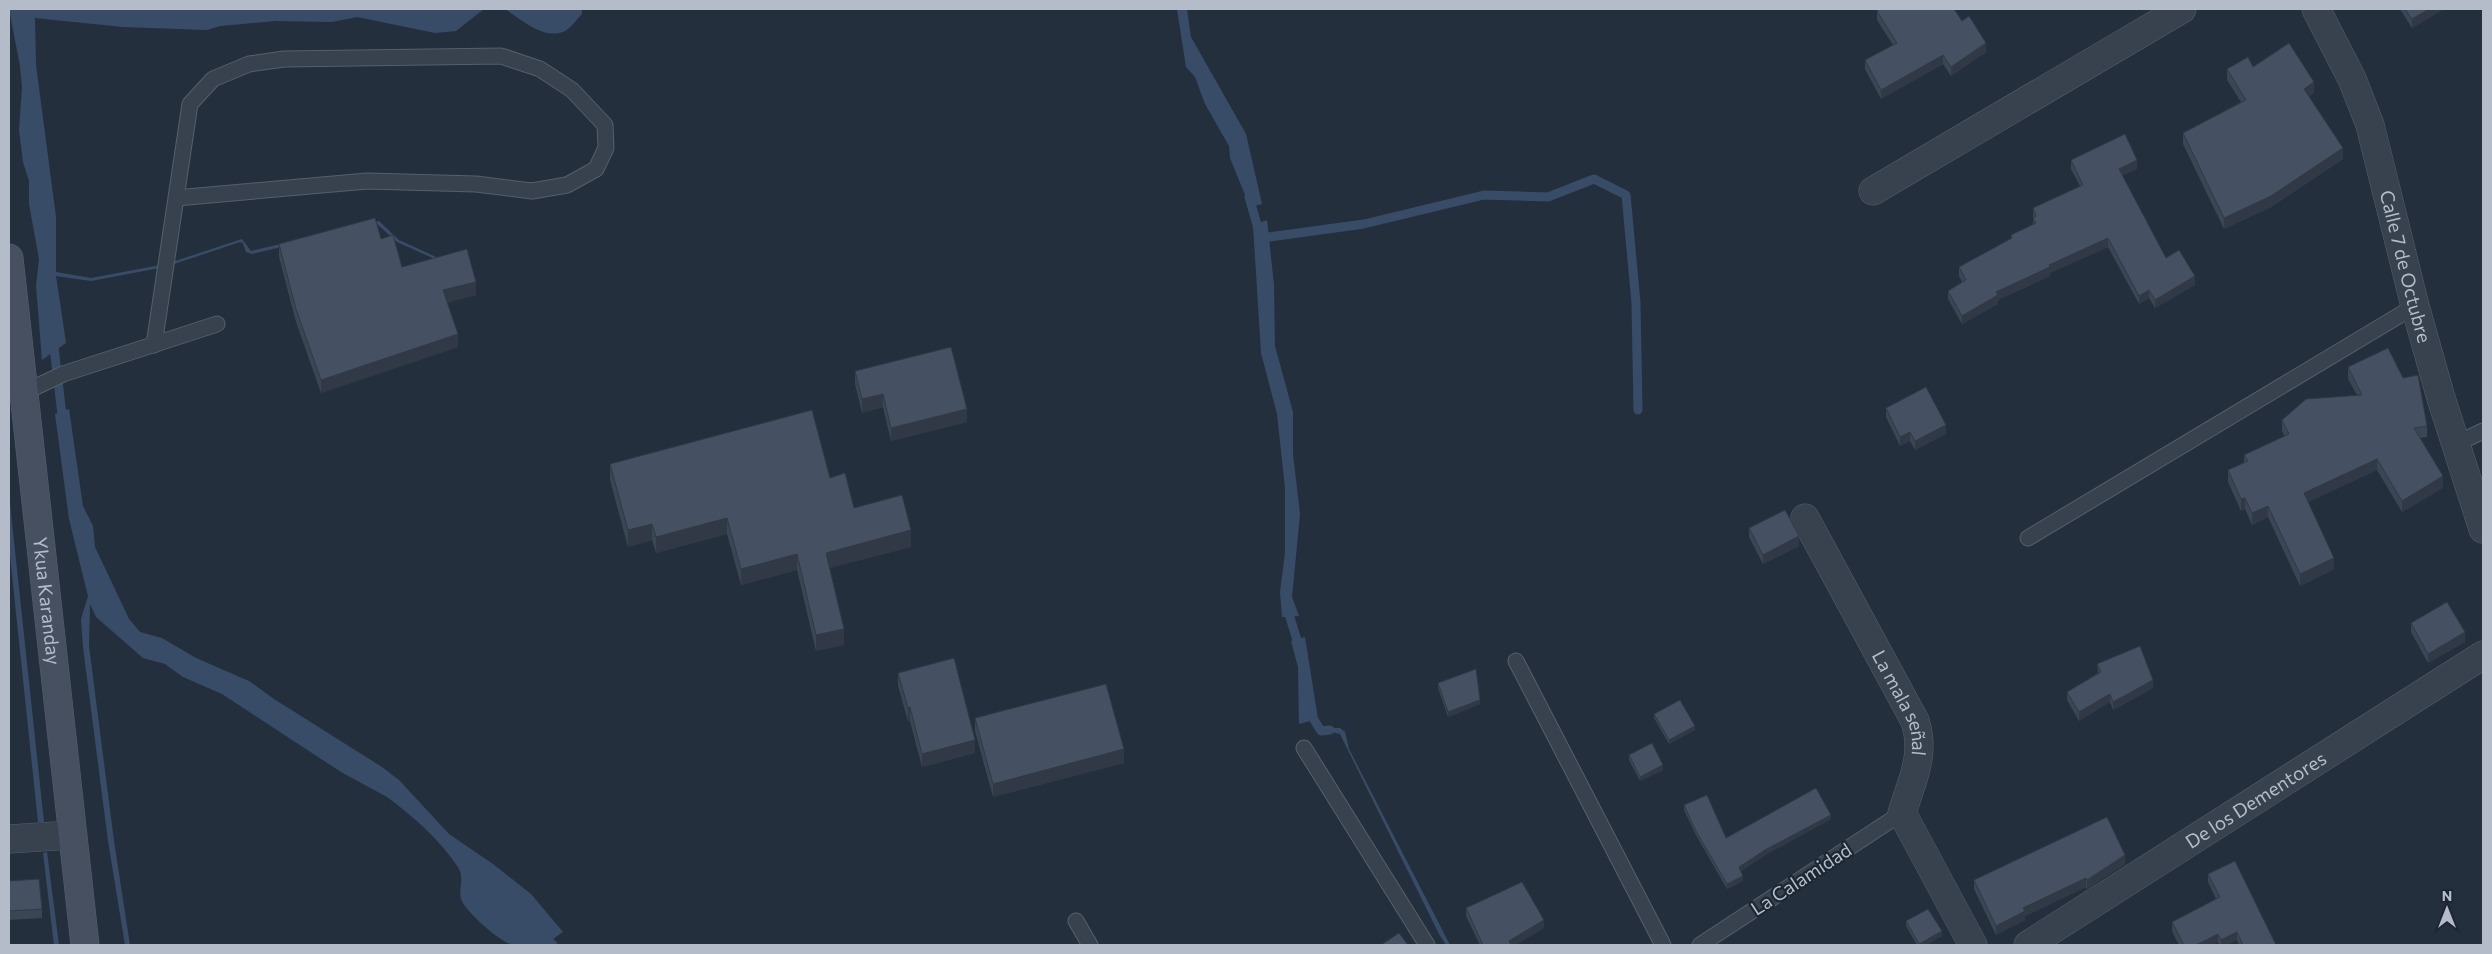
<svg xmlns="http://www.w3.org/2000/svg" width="2492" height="954" viewBox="0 0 2492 954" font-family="Commissioner,sans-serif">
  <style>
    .water { fill: #394c67 }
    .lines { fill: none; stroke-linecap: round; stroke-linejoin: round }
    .stream { stroke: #394c67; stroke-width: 9 }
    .lane-casing { stroke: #565f6c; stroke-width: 17 }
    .street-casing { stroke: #565f6c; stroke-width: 29 }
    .secondary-casing { stroke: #565f6c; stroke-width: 29 }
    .lane { stroke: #38414e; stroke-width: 15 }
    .street { stroke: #38414e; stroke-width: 28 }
    .secondary { stroke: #465061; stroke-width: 28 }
    .wall { fill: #3b4654 }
    .shaded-wall { fill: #303945 }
    .building { fill: #455162; stroke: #303945 }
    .labels { text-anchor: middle; stroke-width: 4.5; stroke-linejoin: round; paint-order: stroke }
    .street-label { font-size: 19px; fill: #b4bcc9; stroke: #1d2633 }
  </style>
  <rect width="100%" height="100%" fill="#242f3e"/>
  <g class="water">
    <path d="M9,9H484L456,31L435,33L357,17L332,22L275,21L220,26L207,30L123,27L35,18L36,65L56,217V272L91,278L166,264L242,239L251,251L379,221L399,240L445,261L446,264L397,242L377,224L252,254L246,252L243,243L240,242L165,267L91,281L56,276L66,343L42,360L36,286L39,259L29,204V181L23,162L19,130L22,87L20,66Z"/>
    <path d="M505,9H582V14C577,19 571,28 565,31C544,41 521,19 505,9Z"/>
    <path d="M1177,9H1187L1191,37L1246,134L1262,204L1250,207L1230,158L1229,146L1205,104L1195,77L1186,67Z"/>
    <path d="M1267,220L1274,285L1275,346L1293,412V454L1300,514L1292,597L1299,616L1282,617L1280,592L1285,553V488L1277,414L1261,353L1253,225Z"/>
    <path d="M69,409L83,506L93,526L95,547L129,619L140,632L162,638L196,658L249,681L274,699L382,767L399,780L449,834L493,864L531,894L563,932C557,936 550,942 544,945C537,947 520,947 513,945C500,942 470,915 463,903C456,892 466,879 458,867C439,839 414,817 387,797L341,772L222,694L183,677L165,664L143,658L96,617L90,604L89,646L114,841L130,945H125L108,841L83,647L81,619L88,596L69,519L55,414Z"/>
    <path d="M9,492L13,532L44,822H38L9,546Z"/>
    <path d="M1305,637L1318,719L1299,724L1298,667L1291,641Z"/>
    <path d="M1333,728H1340L1345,732L1349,749L1450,945H1446L1439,934L1340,734L1332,732L1319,734L1320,730Z"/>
    <path d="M47,852L59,945H54L43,853Z"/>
  </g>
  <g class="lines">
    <g class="stream">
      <path d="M1249,197L1260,235"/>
      <path d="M1262,238L1364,224L1484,195L1548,197L1594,179L1626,195L1636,303L1638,410"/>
      <path d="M53,339L63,423"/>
      <path d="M1288,605V611L1300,650"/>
      <path d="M1308,710L1321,731L1330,730"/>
      <path d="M540,934L553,945"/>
    </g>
    <defs>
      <g id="lane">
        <path d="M154,345L190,104L213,79L249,64L284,59L501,56L540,69L572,90L605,125L606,148L596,169L567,185L532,191L476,184L367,181L176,198"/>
        <path d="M23,393L63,374L217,324"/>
        <path d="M2456,444L2483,431"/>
        <path d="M2028,538L2415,306"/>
        <path d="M1516,661L1663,945"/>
        <path d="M1304,748L1427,945"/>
        <path d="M1076,921L1090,945"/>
        <path d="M1700,945L1902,813"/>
      </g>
      <g id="street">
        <path id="s1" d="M2316,9L2352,79L2370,125L2415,306L2441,398L2483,529"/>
        <path d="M1873,191L2182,9"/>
        <path id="s2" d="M1805,518L1915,721C1926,755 1912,780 1902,813L1973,945"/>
        <path d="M9,839L72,835"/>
        <path id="s3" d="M2028,945L2483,655"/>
      </g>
      <g id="secondary">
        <path id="s4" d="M9,258L85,945"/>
      </g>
    </defs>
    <use href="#lane" class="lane-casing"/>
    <use href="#street" class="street-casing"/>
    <use href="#secondary" class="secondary-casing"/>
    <use href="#lane" class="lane"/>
    <use href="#street" class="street"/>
    <use href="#secondary" class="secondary"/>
  </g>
  <g class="wall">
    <path d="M2400,9H2444L2412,28Z"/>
    <path d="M1877,11L1962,21L1986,52L1951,76L1943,64L1881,99L1865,69V60L1893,45L1877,20Z"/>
    <path d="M2253,67L2314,93L2309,96L2343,159L2271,207L2224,229L2183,144V133L2241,102L2227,80V69Z"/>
    <path d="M2071,160L2137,169L2122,175L2166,258L2195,285L2155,308L2149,298L2139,304L2108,247L2050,273V276L1998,300V304L1962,324L1948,299V291L1962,282L1959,276V267L2011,239V235L2033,224V208L2080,186L2071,169Z"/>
    <path d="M381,239L402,267L476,295L447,302L458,347L321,393L296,322L279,257V244Z"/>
    <path d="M2348,367L2427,426V437L2420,438L2443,488L2402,512L2377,470L2308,502L2334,569L2300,586L2268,517L2252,525L2245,509L2241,511L2228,482V470L2244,463V455L2285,437L2282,431V420L2357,395L2348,379Z"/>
    <path d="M855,371L967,422L891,441L883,407L862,413L855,384Z"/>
    <path d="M1886,408L1946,434L1915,450L1910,441L1900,446L1886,417Z"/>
    <path d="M610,464L830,478L854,508L911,547L829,568L844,645L816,651L797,570L741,585L727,534L656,553L652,540L628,547L610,480Z"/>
    <path d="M1749,528L1799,546L1763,564L1749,537Z"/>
    <path d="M2411,623L2465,642L2428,663L2411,632Z"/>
    <path d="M2097,664L2153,688L2113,710L2110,702L2079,721L2067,700V692L2098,673Z"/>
    <path d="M898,673L975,753L922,767L910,721H908L898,686Z"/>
    <path d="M1438,683L1480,704L1448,717L1438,688Z"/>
    <path d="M1654,714L1695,730L1669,744L1654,718Z"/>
    <path d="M975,718L1124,763L993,797L975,731Z"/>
    <path d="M1629,755L1663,770L1640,781L1629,760Z"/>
    <path d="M1684,805L1726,838L1831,819L1765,855L1741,871L1743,881L1727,889L1696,835L1684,810Z"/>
    <path d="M2125,864L2087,889L2086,887L2025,916V920L1996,935L1974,889V880Z"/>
    <path d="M2208,874L2276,945H2239L2237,940L2226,945H2219L2218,942L2212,945H2179L2172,931V922L2216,899L2208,882Z"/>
    <path d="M9,881L42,909V918L9,920Z"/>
    <path d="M1466,908L1544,928L1515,945H1480L1466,916Z"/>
    <path d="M1906,921L1942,936L1926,945H1917L1906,926Z"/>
  </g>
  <g class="shaded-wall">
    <path d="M2429,9H2444L2412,28V19Z"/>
    <path d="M1986,43V52L1951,76V67Z"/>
    <path d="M1943,55V64L1881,99V90Z"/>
    <path d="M2314,82V93L2304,100V89Z"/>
    <path d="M2343,148V159L2271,207L2224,229V218Z"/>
    <path d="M2137,160V169L2119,177V169Z"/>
    <path d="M2108,238V247L2050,273V276L1998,300V304L1962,324V316L1996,292L2049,265Z"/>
    <path d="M2195,276V285L2155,308V300Z"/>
    <path d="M476,282V295L443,304V290Z"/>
    <path d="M2149,290V298L2139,304V296Z"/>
    <path d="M458,334V347L321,393V380Z"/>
    <path d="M883,394V407L862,413V399Z"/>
    <path d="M967,409V422L891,441V428Z"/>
    <path d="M1946,425V434L1915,450V441Z"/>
    <path d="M1910,432V441L1900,446V437Z"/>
    <path d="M2377,459V470L2304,504V493Z"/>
    <path d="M2443,476V488L2402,512V501Z"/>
    <path d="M2245,498V509L2241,511V499Z"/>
    <path d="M2268,506V517L2252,525V513Z"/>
    <path d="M727,518V534L656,553V537Z"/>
    <path d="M652,524V540L628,547V530Z"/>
    <path d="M911,530V547L826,569V553Z"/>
    <path d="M1799,536V546L1763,564V555Z"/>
    <path d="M797,554V570L741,585V569Z"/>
    <path d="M2334,558V569L2300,586V574Z"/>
    <path d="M844,629V645L816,651V635Z"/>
    <path d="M2465,632V642L2428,663V654Z"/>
    <path d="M2153,680V688L2113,710V702Z"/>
    <path d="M2110,694V702L2079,721V712Z"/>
    <path d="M1480,700V704L1448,717V712Z"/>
    <path d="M910,707V721H908V708Z"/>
    <path d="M1695,726V730L1669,744V740Z"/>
    <path d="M975,740V753L922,767V754Z"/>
    <path d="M1124,749V763L993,797V784Z"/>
    <path d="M1663,765V770L1640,781V777Z"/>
    <path d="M1831,815V819L1765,855L1739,872V867L1765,850Z"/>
    <path d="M2125,855V864L2087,889V880Z"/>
    <path d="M1743,876V881L1727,889V884Z"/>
    <path d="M2086,878V887L2025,916V920L1996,935V926L2023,908Z"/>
    <path d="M1544,920V928L1515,945H1509V941Z"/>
    <path d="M1942,931V936L1926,945H1919V944Z"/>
    <path d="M2237,932V940L2226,945H2221V940Z"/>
    <path d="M2218,934V942L2212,945H2196Z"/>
  </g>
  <g class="building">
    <path d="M1880,9H1954L1962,21L1969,16L1986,43L1951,67L1943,55L1881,90L1865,60L1897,43L1877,11Z"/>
    <path d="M2405,9H2429L2412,19Z"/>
    <path d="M2289,43L2314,82L2304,89L2343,148L2271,196L2224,218L2183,133L2246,100L2227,69L2248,57L2253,67Z"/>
    <path d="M2125,134L2137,160L2119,169L2166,258L2179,250L2195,276L2155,300L2149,290L2139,296L2108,238L2049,265L2050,267L1996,292L1998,295L1962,316L1948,291L1966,280L1959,267L2012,238L2011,235L2036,223L2033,218L2036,216L2033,208L2083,185L2071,160Z"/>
    <path d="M375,218L381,239L393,235L402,267L467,249L476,282L443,290L458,334L321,380L296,309L279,244Z"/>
    <path d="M951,347L967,409L891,428L883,394L862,399L855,371Z"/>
    <path d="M2388,348L2403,378L2418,375L2427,426L2414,428L2443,476L2402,501L2377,459L2304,493L2334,558L2300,574L2268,506L2252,513L2245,498L2241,499L2228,470L2248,461L2244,455L2289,434L2282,420L2306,399L2362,395L2348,367Z"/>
    <path d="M1926,387L1946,425L1915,441L1910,432L1900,437L1886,408Z"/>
    <path d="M812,410L830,478L845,473L854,508L902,495L911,530L826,553L844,629L816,635L797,554L741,569L727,518L656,537L652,524L628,530L610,464Z"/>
    <path d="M1785,510L1799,536L1763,555L1749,528Z"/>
    <path d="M2447,602L2465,632L2428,654L2411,623Z"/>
    <path d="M2140,646L2153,680L2113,702L2110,694L2079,712L2067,692L2101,672L2097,664Z"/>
    <path d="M954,658L975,740L922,754L910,707L908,708L898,673Z"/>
    <path d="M1476,669L1480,700L1448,712L1438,683Z"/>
    <path d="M1106,684L1124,749L993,784L975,718Z"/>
    <path d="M1680,700L1695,726L1669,740L1654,714Z"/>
    <path d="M1652,743L1663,765L1640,777L1629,755Z"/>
    <path d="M1816,788L1831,815L1765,850L1739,867L1743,876L1727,884L1696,831L1684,805L1707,795L1726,838Z"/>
    <path d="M2107,817L2125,855L2087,880L2086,878L2023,908L2025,911L1996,926L1974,880Z"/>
    <path d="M2235,861L2276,945H2243L2237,932L2221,940L2218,934L2196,945H2184L2172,922L2220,897L2208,874Z"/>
    <path d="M39,879L42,909L9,911V881Z"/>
    <path d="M1522,882L1544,920L1509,941L1511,945H1483L1466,908Z"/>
    <path d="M1928,909L1942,931L1919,944L1906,921Z"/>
    <path d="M1399,933L1408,945H1381Z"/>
  </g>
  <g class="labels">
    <g class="street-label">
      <text dy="7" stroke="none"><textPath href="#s1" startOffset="274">Calle 7 de Octubre</textPath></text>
      <text dy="7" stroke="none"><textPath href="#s4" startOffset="345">Ykua Karanday</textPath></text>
      <text dy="7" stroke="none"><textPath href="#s2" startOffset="209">La mala señal</textPath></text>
      <text dy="7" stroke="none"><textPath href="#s3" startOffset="270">De los Dementores</textPath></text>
      <text transform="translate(1801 879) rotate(-33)" y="7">La Calamidad</text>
    </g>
  </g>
  <rect width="2492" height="954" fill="none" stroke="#b4bcc9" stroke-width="20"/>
  <g transform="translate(2447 909)" stroke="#1d2633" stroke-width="4" paint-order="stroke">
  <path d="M0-4L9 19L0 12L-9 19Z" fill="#b4bcc9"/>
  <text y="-8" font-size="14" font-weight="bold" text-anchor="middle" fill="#b4bcc9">N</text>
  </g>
</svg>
